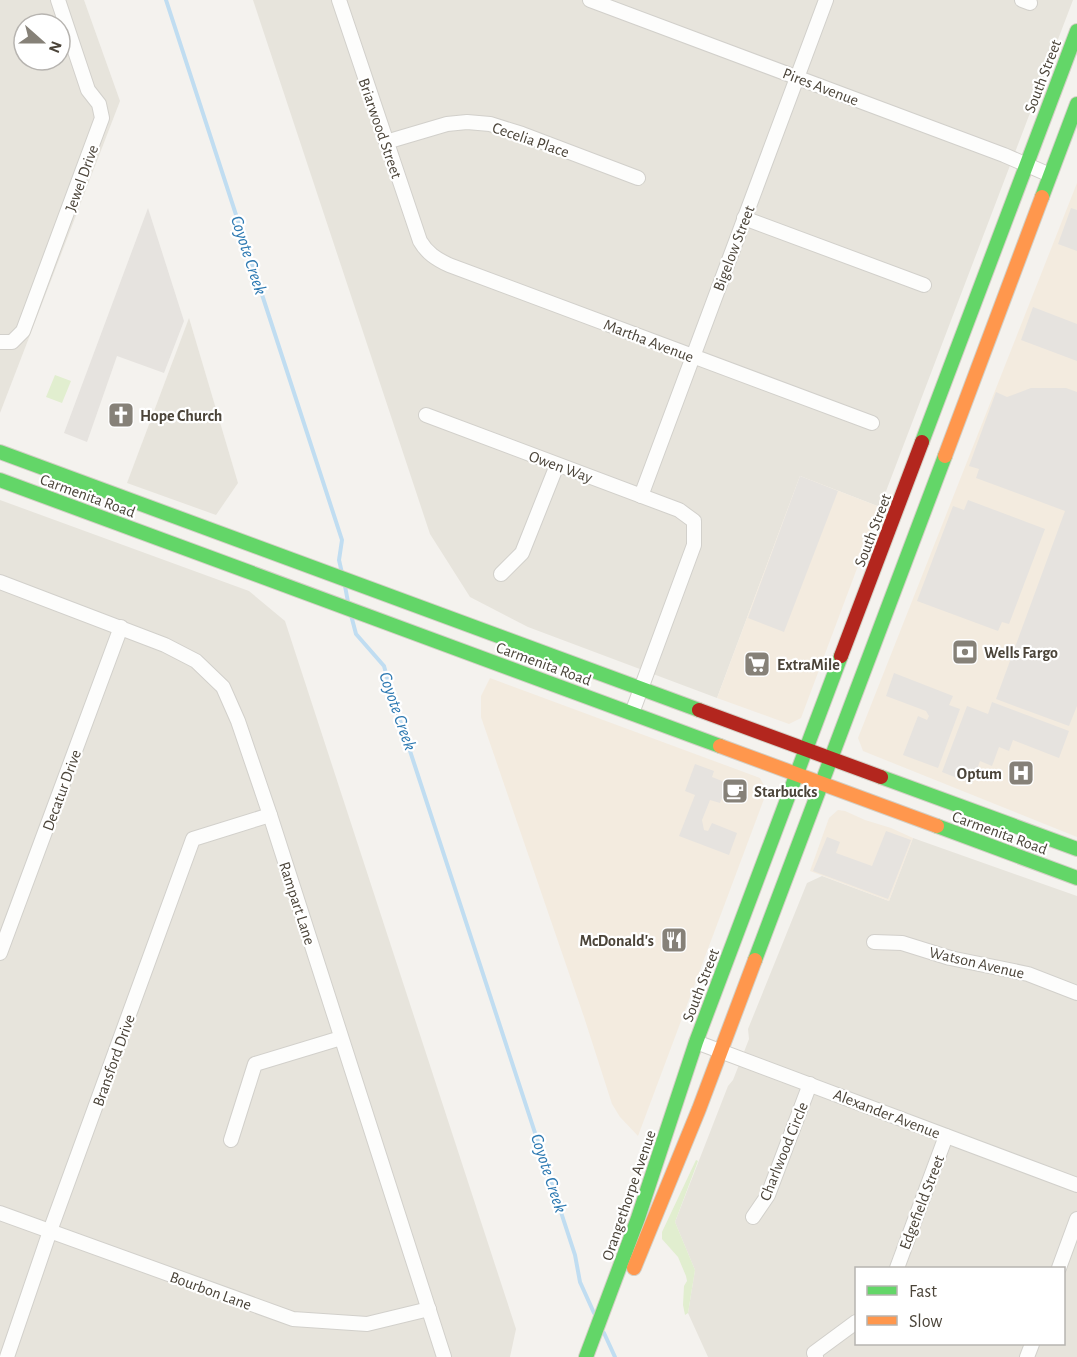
<svg xmlns="http://www.w3.org/2000/svg" width="1077" height="1357" viewBox="0 0 1077 1357" font-family="'Alegreya Sans',sans-serif">
  <style>
    .residential { fill: #e7e4dc; fill-rule: evenodd }
    .commercial { fill: #f3ebdf }
    .green { fill: #e1eecf }
    .parking { fill: #e6e3df }
    .lines { fill: none; stroke-linecap: round; stroke-linejoin: round }
    .stream { stroke: #c0ddf1; stroke-width: 4 }
    .street-casing { stroke: #d2d0cb; stroke-width: 16 }
    .fast-casing { stroke: #d3cfc5; stroke-width: 16 }
    .slow-casing { stroke: #d3cfc5; stroke-width: 16 }
    .jam-casing { stroke: #d3cfc5; stroke-width: 16 }
    .street { stroke: #fdfdfc; stroke-width: 14 }
    .fast { stroke: #63d668; stroke-width: 14 }
    .slow { stroke: #ff974d; stroke-width: 14 }
    .jam { stroke: #b3261e; stroke-width: 14 }
    .labels { text-anchor: middle; stroke-width: 4.5; stroke-linejoin: round; paint-order: stroke }
    .street-label { font-size: 16px; fill: #4b4439; stroke: #fff }
    .poi-label { font-size: 16px; font-weight: bold; fill: #4b4439; stroke: #fff; text-anchor: start }
    .water-label { font-size: 18px; font-style: italic; fill: #2e7ab2; stroke: #fff }
  </style>
  <rect width="100%" height="100%" fill="#f4f2ee"/>
  <g class="residential">
    <path d="M0,0H84L120,101L0,413ZM24,24H60V60H24Z"/>
    <path d="M253,0H1073L880,507L800,476L717,698L528,627L470,597L430,534Z"/>
    <path d="M189,318L238,483L216,515L127,483Z"/>
    <path d="M0,500L249,591L285,621L516,1329L510,1357H0Z"/>
    <path d="M913,838L1077,896V1357H708L688,1313L695,1270L675,1222L728,1086L733,1080L749,1039L748,1029L807,883L822,876L889,901ZM856,1268H1064V1344H856Z"/>
  </g>
  <g class="commercial">
    <path d="M1077,183V837L863,751L858,738Z"/>
    <path d="M800,476L880,507L801,718L789,724L717,698Z"/>
    <path d="M490,678L760,778L767,791L638,1136L620,1117L612,1104L584,1017L481,717V696Z"/>
    <path d="M838,810L845,811L865,820L891,828L913,838L889,901L810,871L829,818Z"/>
  </g>
  <g class="green">
    <path d="M55,375L71,381L62,403L46,397Z"/>
    <path d="M696,1160L698,1161L675,1222L695,1270L688,1313L685,1315L683,1305L684,1286L687,1281L686,1276L678,1257L662,1239V1232Z"/>
  </g>
  <g class="parking">
    <path d="M148,208L184,321L164,373L117,356L87,442L64,433Z"/>
    <path d="M1071,208L1077,210V251L1058,244Z"/>
    <path d="M1033,307L1077,324V361L1021,340Z"/>
    <path d="M1031,388H1066L1077,392V706L1069,726L996,699L1065,511L976,478L979,469L969,466L996,392L1007,397Z"/>
    <path d="M800,476L838,491L784,632L748,618Z"/>
    <path d="M968,500L1045,529L1009,624L1002,622L998,631L917,601L953,506L964,510Z"/>
    <path d="M894,673L953,696L949,705L960,709L938,768L903,755L918,716L927,720L929,716L926,711L886,696Z"/>
    <path d="M992,702L1069,731L1059,758L1013,740L1009,751L999,747L992,766L980,761L972,784L942,772L967,706L988,714Z"/>
    <path d="M695,764L714,771L712,777L727,783L720,803L710,800L702,820L704,830L708,831L712,823L737,833L729,855L679,836L695,795L685,791Z"/>
    <path d="M886,831L911,840L888,899L813,871L827,837L840,842L836,853L872,866Z"/>
  </g>
  <g class="lines">
    <g class="stream">
      <path d="M166,0L342,540L339,560L342,573"/>
      <path d="M345,586L348,602"/>
      <path d="M351,615L356,634L384,666L393,699L575,1255L580,1282L594,1313"/>
      <path d="M604,1333L615,1357"/>
    </g>
    <defs>
      <g id="street">
        <path d="M339,0L420,241C427,253 436,259 449,265L872,423"/>
        <path d="M590,0L1004,155L1050,175"/>
        <path d="M1022,0L1030,3"/>
        <path d="M386,142L447,124L467,122L490,124L522,134L638,178"/>
        <path d="M744,218L924,285"/>
        <path d="M0,342H12L23,331L102,118L99,104L88,90L58,0"/>
        <path d="M426,415L679,510L694,521V545L632,713"/>
        <path d="M641,496L826,0"/>
        <path d="M501,574L522,553L557,465"/>
        <path d="M0,582L165,645L196,661L223,687L238,721L270,815L444,1357"/>
        <path d="M874,942L902,943L950,958L1028,974L1077,993"/>
        <path d="M0,953L121,627"/>
        <path d="M696,1042L1077,1185"/>
        <path d="M231,1140L255,1064L341,1038"/>
        <path d="M0,1213L293,1319L367,1324L429,1309"/>
        <path d="M753,1217L768,1195L810,1084"/>
        <path d="M897,1268L946,1136"/>
        <path d="M1059,1268L1077,1219"/>
        <path d="M7,1357L50,1231L193,839L270,815"/>
        <path d="M816,1357L814,1353L856,1322"/>
        <path d="M1027,1357L1032,1344"/>
      </g>
      <g id="fast">
        <path d="M1042,197L1077,104"/>
        <path d="M922,442L1077,31"/>
        <path d="M0,452L699,710"/>
        <path d="M0,480L720,746"/>
        <path d="M881,777L1077,849"/>
        <path d="M937,826L1077,878"/>
        <path d="M755,960L945,456"/>
        <path d="M586,1357L638,1218L696,1042L841,656"/>
      </g>
      <g id="slow">
        <path d="M945,456L1042,197"/>
        <path d="M720,746L937,826"/>
        <path d="M634,1268L699,1109L755,960"/>
      </g>
      <g id="jam">
        <path d="M841,656L922,442"/>
        <path d="M699,710L881,777"/>
      </g>
    </defs>
    <use href="#street" class="street-casing"/>
    <use href="#fast" class="fast-casing"/>
    <use href="#slow" class="slow-casing"/>
    <use href="#jam" class="jam-casing"/>
    <use href="#street" class="street"/>
    <use href="#fast" class="fast"/>
    <use href="#slow" class="slow"/>
    <use href="#jam" class="jam"/>
  </g>
  <defs>
    <symbol id="church-square" viewBox="-11 -11 22 22"><rect x="-9" y="-9" width="18" height="18" rx="4" fill="#868178" stroke="#fff"/><path d="M-1.2-6h2.4v3.5h3.3v2.4h-3.3V6h-2.4V-.1h-3.3v-2.4h3.3Z" fill="#fff"/></symbol>
    <symbol id="bank-square" viewBox="-11 -11 22 22"><rect x="-9" y="-9" width="18" height="18" rx="4" fill="#868178" stroke="#fff"/><path d="M-6-4H6V4H-6ZM0-2.3a2.3 2.3 0 1 0 0 4.6a2.3 2.3 0 1 0 0-4.6Z" fill="#fff"/></symbol>
    <symbol id="supermarket-square" viewBox="-11 -11 22 22"><rect x="-9" y="-9" width="18" height="18" rx="4" fill="#868178" stroke="#fff"/><path d="M-6-5.5h2.5l.6 2H6L4.5 2H-2.5L-4.4-4H-6ZM-1.5 3.2a1.3 1.3 0 1 0 .1 0ZM3 3.2a1.3 1.3 0 1 0 .1 0Z" fill="#fff"/></symbol>
    <symbol id="hospital-square" viewBox="-11 -11 22 22"><rect x="-9" y="-9" width="18" height="18" rx="4" fill="#868178" stroke="#fff"/><path d="M-5-5h3v3.5h4V-5h3V5h-3V1.5h-4V5h-3Z" fill="#fff"/></symbol>
    <symbol id="cafe-square" viewBox="-11 -11 22 22"><rect x="-9" y="-9" width="18" height="18" rx="4" fill="#868178" stroke="#fff"/><path d="M-5.5-4.5H6V0H3Q3 3.5 0 3.5H-2.5Q-5.5 3.5-5.5 0ZM3-3.2v2h1.7v-2ZM-6 4.5H4V6H-6Z" fill="#fff"/></symbol>
    <symbol id="restaurant-square" viewBox="-11 -11 22 22"><rect x="-9" y="-9" width="18" height="18" rx="4" fill="#868178" stroke="#fff"/><path d="M-5-6h1v4h1v-4h1v4h1v-4h1v5L-1.5 .5V6h-2V.5L-5-1ZM5-6V6H3V1.5H1.5Q1.5-4 5-6Z" fill="#fff"/></symbol>
  </defs>
  <g fill-rule="evenodd">
    <use href="#church-square" x="106" y="400" width="30" height="30"/>
    <use href="#bank-square" x="950" y="637" width="30" height="30"/>
    <use href="#supermarket-square" x="742" y="649" width="30" height="30"/>
    <use href="#hospital-square" x="1006" y="758" width="30" height="30"/>
    <use href="#cafe-square" x="720" y="776" width="30" height="30"/>
    <use href="#restaurant-square" x="659" y="925" width="30" height="30"/>
  </g>
  <g class="labels">
    <g class="street-label">
      <text transform="translate(1042 76) rotate(-69)" y="6">South Street</text>
      <text transform="translate(821 86) rotate(21)" y="6">Pires Avenue</text>
      <text transform="translate(381 128) rotate(71)" y="6">Briarwood Street</text>
      <text transform="translate(531 139) rotate(19)" y="6">Cecelia Place</text>
      <text transform="translate(81 178) rotate(-70)" y="6">Jewel Drive</text>
      <text transform="translate(733 248) rotate(-69)" y="6">Bigelow Street</text>
      <text transform="translate(649 340) rotate(21)" y="6">Martha Avenue</text>
      <text transform="translate(561 466) rotate(20)" y="6">Owen Way</text>
      <text transform="translate(88 495) rotate(20)" y="6">Carmenita Road</text>
      <text transform="translate(872 530) rotate(-69)" y="6">South Street</text>
      <text transform="translate(544 663) rotate(20)" y="6">Carmenita Road</text>
      <text transform="translate(61 790) rotate(-70)" y="6">Decatur Drive</text>
      <text transform="translate(1000 832) rotate(20)" y="6">Carmenita Road</text>
      <text transform="translate(298 903) rotate(72)" y="6">Rampart Lane</text>
      <text transform="translate(977 962) rotate(13)" y="6">Watson Avenue</text>
      <text transform="translate(700 985) rotate(-69)" y="6">South Street</text>
      <text transform="translate(113 1060) rotate(-70)" y="6">Bransford Drive</text>
      <text transform="translate(887 1113) rotate(21)" y="6">Alexander Avenue</text>
      <text transform="translate(783 1151) rotate(-68)" y="6">Charlwood Circle</text>
      <text transform="translate(628 1195) rotate(-71)" y="6">Orangethorpe Avenue</text>
      <text transform="translate(921 1202) rotate(-69)" y="6">Edgefield Street</text>
      <text transform="translate(211 1290) rotate(20)" y="6">Bourbon Lane</text>
    </g>
    <g class="poi-label">
      <text x="140" y="421">Hope Church</text>
      <text x="984" y="658">Wells Fargo</text>
      <text x="777" y="670">ExtraMile</text>
      <text x="1002" y="779" text-anchor="end">Optum</text>
      <text x="754" y="797">Starbucks</text>
      <text x="654" y="946" text-anchor="end">McDonald's</text>
    </g>
    <g class="water-label">
      <text transform="translate(249 255) rotate(72)" y="6">Coyote Creek</text>
      <text transform="translate(398 711) rotate(71)" y="6">Coyote Creek</text>
      <text transform="translate(549 1173) rotate(72)" y="6">Coyote Creek</text>
    </g>
  </g>
  <rect x="855" y="1267" width="210" height="78" fill="#ffffff" stroke="#b7b4b0" stroke-width="1.5"/>
  <rect x="867" y="1286" width="30" height="9" fill="#63d668" stroke="#b7b4b0" stroke-width="1.5"/>
  <text x="909" y="1297" font-size="18" fill="#4b4439">Fast</text>
  <rect x="867" y="1316" width="30" height="9" fill="#ff974d" stroke="#b7b4b0" stroke-width="1.5"/>
  <text x="909" y="1327" font-size="18" fill="#4b4439">Slow</text>
  <g transform="translate(42 42) rotate(111)"><circle r="28" fill="#ffffff" stroke="#b7b4b0" stroke-width="1.5"/>
  <path d="M0-4.5L10 22L0 15L-10 22Z" fill="#868178"/>
  <text y="-9" font-size="16" font-weight="bold" text-anchor="middle" fill="#4b4439">N</text>
  </g>
</svg>
